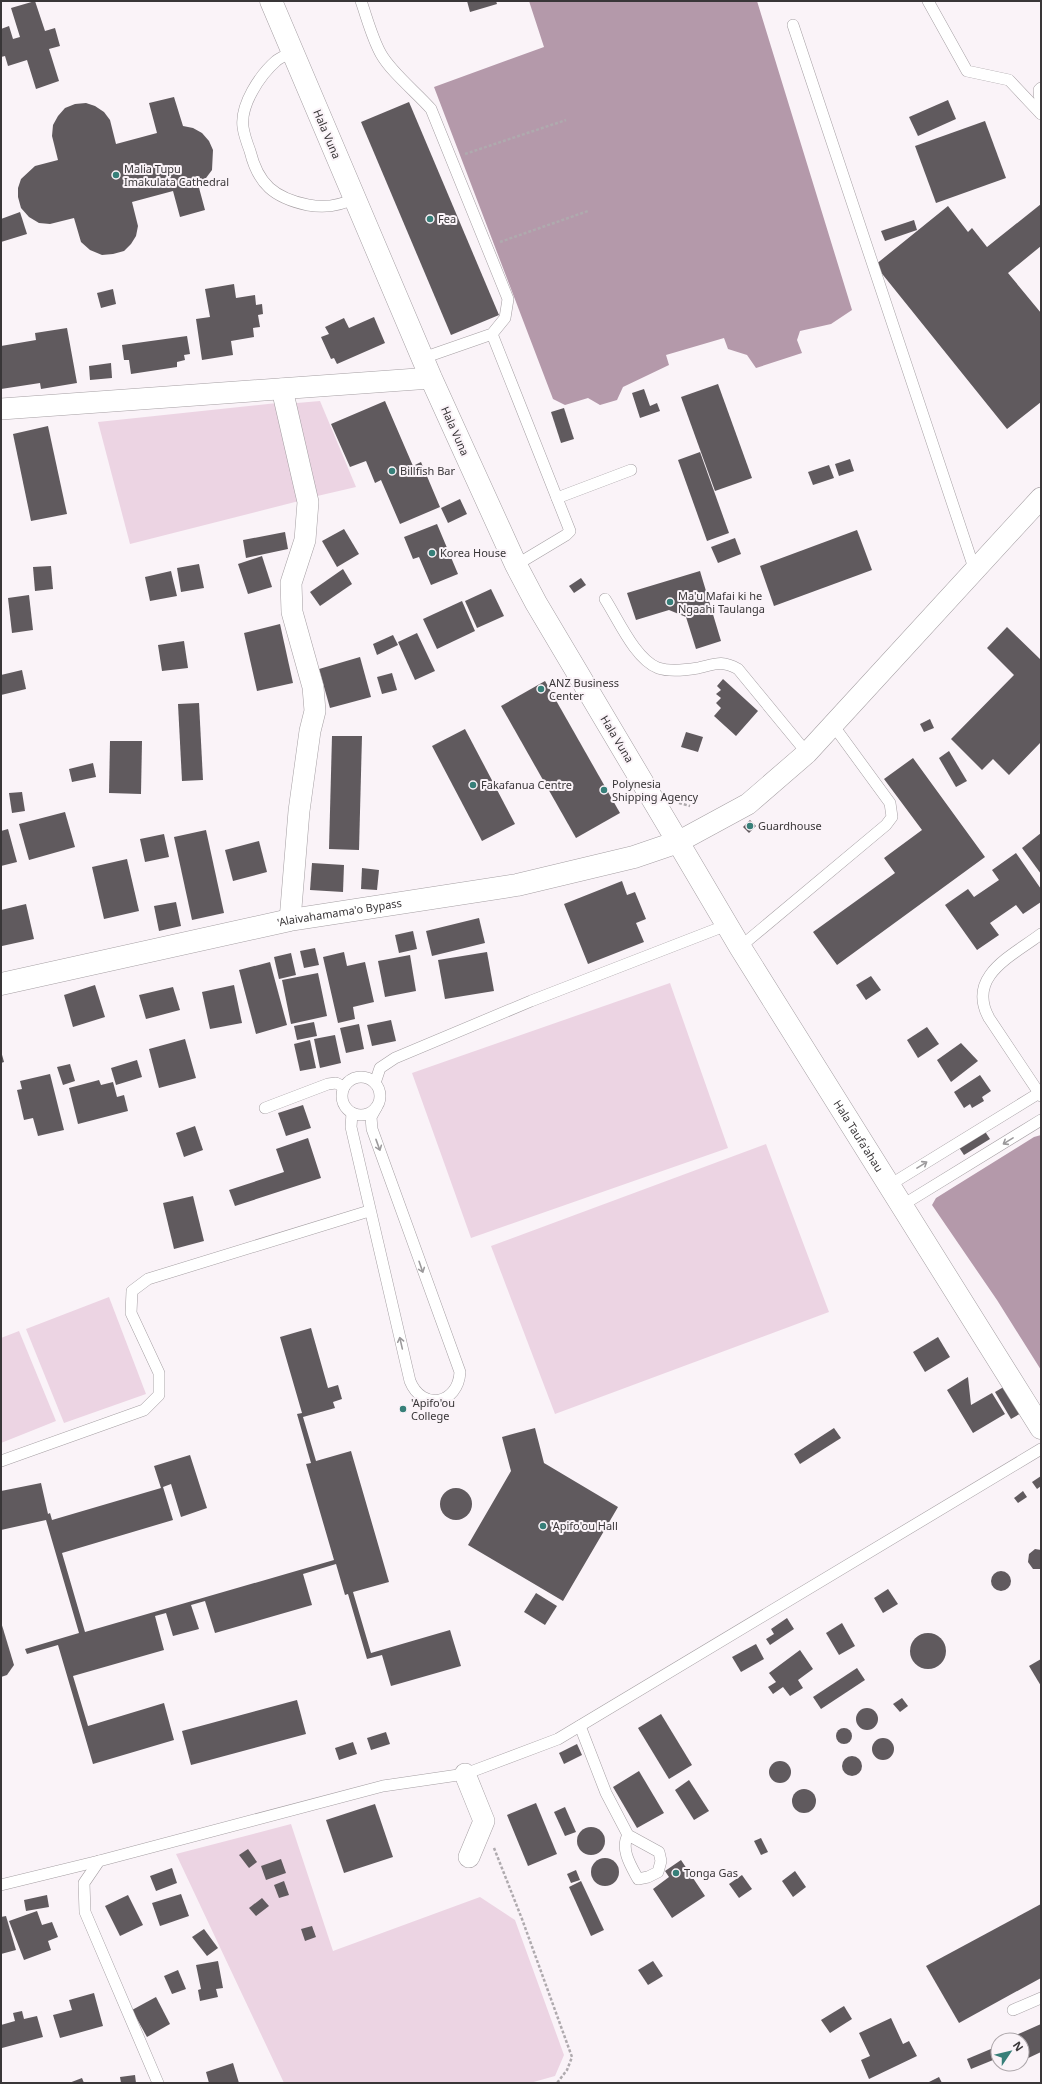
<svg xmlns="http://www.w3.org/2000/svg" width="1042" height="2084" viewBox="0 0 1042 2084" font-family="'Noto Sans',sans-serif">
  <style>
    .green { fill: #ecd4e3 }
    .water { fill: #b499aa }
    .building { fill: #605a5e }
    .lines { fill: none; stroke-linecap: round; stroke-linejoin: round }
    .service-casing { stroke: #a59fa3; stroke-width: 12 }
    .minor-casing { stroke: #a59fa3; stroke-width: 22 }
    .tertiary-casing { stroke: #a59fa3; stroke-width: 23 }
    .secondary-casing { stroke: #a59fa3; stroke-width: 23 }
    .path { stroke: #afaaae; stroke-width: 2.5; stroke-dasharray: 3 2; stroke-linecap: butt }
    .service { stroke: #fff; stroke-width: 11 }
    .minor { stroke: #fff; stroke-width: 21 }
    .tertiary { stroke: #fff; stroke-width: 22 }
    .secondary { stroke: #fff; stroke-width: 22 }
    .oneway { stroke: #9c9a9c }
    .poi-dot { fill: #377f79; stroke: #faf3f8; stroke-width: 1.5 }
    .labels { text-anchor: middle; stroke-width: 4; stroke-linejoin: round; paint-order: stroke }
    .street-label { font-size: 11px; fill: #393638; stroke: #faf3f8 }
    .poi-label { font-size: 11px; fill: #393638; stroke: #faf3f8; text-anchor: start }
  </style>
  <rect width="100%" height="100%" fill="#faf3f8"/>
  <g class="green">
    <path d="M320,401L356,487L313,497L292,406L297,403Z"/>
    <path d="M277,403L299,501L130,544L98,422Z"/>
    <path d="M670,983L728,1148L471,1238L412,1073Z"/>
    <path d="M766,1144L829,1312L555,1414L491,1246Z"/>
    <path d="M109,1297L146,1394L64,1423L26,1329Z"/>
    <path d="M19,1331L56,1421L1,1443V1338Z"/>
    <path d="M291,1824L333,1951L480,1897L515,1920L564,2055L555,2076L530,2083H284L176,1854Z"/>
  </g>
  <g class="water">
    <path d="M529,1H757L852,310L831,324L800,331L797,340L802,353L756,368L747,355L728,349L724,338L666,355L669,365L623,387L617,400L600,405L588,398L565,405L553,399L434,87L544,47Z"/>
    <path d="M1041,1135V1370L997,1300L932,1205L936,1198L1034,1137Z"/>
  </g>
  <g class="building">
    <path d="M35,1L45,31L55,28L60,46L49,49L59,81L36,89L27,60L8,66L5,56L1,57V29L9,26L13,39L20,37L11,8Z"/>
    <path d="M467,1H496L497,4L470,12Z"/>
    <path d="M174,97L183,126L193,128L202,133L209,141L213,150L212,170L206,178L198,184L205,210L180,217L173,191L132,202L138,226L136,236L131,244L124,251L113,254L102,255L90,250L81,242L74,218L50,224L39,223L29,217L21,208L18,197V188L21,179L35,166L58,160L52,136L53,125L58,116L65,108L75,104L86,103L95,106L104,112L110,120L116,144L157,133L149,103Z"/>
    <path d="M948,100L956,119L918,136L909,117Z"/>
    <path d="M409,102L499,315L451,335L361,122Z"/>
    <path d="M985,121L1006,178L936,203L915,146Z"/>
    <path d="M1041,204V246L1008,273L1041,313V402L1007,429L875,265L948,206L968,232L972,228L987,247Z"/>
    <path d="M20,212L27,234L1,242V219Z"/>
    <path d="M914,220L917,230L885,241L881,231Z"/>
    <path d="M234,284L236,298L255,295L256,305L262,304L263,314L258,315L260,327L253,328L254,337L231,341L233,355L202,360L196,319L210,317L205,289Z"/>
    <path d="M113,289L116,304L101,308L97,293Z"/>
    <path d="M374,317L385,343L337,364L334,358L331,359L321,337L329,334L325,327L344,318L349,328Z"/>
    <path d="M67,328L77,383L41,389L40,383L1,389V346L36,340L35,333Z"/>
    <path d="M187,336L190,354L184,355L185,360L177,362V367L131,374L129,360H124L122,345Z"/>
    <path d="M111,363L112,378L90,380L89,366Z"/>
    <path d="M718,384L752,478L715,491L681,397Z"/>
    <path d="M644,389L650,406L657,403L660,411L640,418L632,393Z"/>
    <path d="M385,401L413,466L421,462L440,507L400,524L381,480L375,483L366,461L350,467L331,424Z"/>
    <path d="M564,408L574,439L561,443L551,412Z"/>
    <path d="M48,426L67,514L31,521L13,434Z"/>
    <path d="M700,452L729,533L707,541L678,460Z"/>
    <path d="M850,459L854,471L839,476L835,464Z"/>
    <path d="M829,465L834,478L813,485L808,472Z"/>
    <path d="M460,499L467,514L448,523L441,508Z"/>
    <path d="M437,524L458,574L431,585L419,557L413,559L404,537Z"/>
    <path d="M344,529L359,554L337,567L322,541Z"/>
    <path d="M857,530L872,570L774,606L760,566Z"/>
    <path d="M285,532L288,549L246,558L243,540Z"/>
    <path d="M735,538L741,554L718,563L711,547Z"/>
    <path d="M262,556L272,587L248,594L238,564Z"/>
    <path d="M199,564L204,588L181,592L177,568Z"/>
    <path d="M51,566L53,589L35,591L33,567Z"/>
    <path d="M343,569L352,584L320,606L310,592Z"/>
    <path d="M171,571L177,596L150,601L145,577Z"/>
    <path d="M700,571L721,641L696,649L686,617L669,610L636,620L627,593Z"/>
    <path d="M581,578L586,585L574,593L569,586Z"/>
    <path d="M491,589L504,616L477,628L465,601Z"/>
    <path d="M29,595L33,630L12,633L8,598Z"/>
    <path d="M462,601L475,631L437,649L423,619Z"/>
    <path d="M280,624L293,683L257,691L244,633Z"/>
    <path d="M1007,627L1041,660V742L1009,775L993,759L982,770L951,739L1014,675L987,648Z"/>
    <path d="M417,633L435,671L415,680L398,642Z"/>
    <path d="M393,635L398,645L377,655L373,644Z"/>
    <path d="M184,641L188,668L162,671L158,645Z"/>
    <path d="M360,657L371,697L330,708L319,669Z"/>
    <path d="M22,670L26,689L1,695V675Z"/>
    <path d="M392,673L397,690L382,694L377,677Z"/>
    <path d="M723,679L758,711L736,736L714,716L721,708L716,703L721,698L716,694L721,690L717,686Z"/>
    <path d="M545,681L620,813L576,838L501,706Z"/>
    <path d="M199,703L203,780L182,781L178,704Z"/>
    <path d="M930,719L934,728L924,732L920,724Z"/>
    <path d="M465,729L515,824L482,841L432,746Z"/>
    <path d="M686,732L703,737L698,752L681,747Z"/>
    <path d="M332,736H362L359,850L329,849Z"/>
    <path d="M110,741H142L141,794L109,793Z"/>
    <path d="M949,751L967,781L956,787L939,758Z"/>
    <path d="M913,758L985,857L837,965L813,932L895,873L884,858L922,830L884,779Z"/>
    <path d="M93,763L96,777L72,782L69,769Z"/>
    <path d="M22,792L25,811L12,813L9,793Z"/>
    <path d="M65,812L75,847L29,860L19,824Z"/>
    <path d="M750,820L756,826L749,833L743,827Z"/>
    <path d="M8,829L17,862L1,866V831Z"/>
    <path d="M206,830L224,913L192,920L174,837Z"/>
    <path d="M1041,833V874L1022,848Z"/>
    <path d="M164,834L169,857L145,862L140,839Z"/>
    <path d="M259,841L267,872L233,881L225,850Z"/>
    <path d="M1016,853L1041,889V902L1023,914L1016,905L990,923L999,935L977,950L945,905L968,889L974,897L999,880L992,870Z"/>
    <path d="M127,859L139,911L104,919L92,867Z"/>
    <path d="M312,863L344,865L343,892L310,890Z"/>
    <path d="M362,868L379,870L377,890L361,889Z"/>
    <path d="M622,881L627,895L635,892L646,919L636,923L644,942L588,964L564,904Z"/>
    <path d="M176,902L181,926L159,931L154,906Z"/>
    <path d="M26,904L34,939L2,946L1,910Z"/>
    <path d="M479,918L485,943L432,956L426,931Z"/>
    <path d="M413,931L417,949L399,953L395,935Z"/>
    <path d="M315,948L319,965L304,968L300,951Z"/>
    <path d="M344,952L347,966L365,962L374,1002L353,1007L355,1019L338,1023L323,957Z"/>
    <path d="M487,952L494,991L445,999L438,960Z"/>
    <path d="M291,953L296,975L279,979L274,957Z"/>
    <path d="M410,955L416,991L385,997L378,961Z"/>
    <path d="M270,962L287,1025L256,1034L239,970Z"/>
    <path d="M318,973L327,1016L291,1024L282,980Z"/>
    <path d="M871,976L881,990L866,1000L856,985Z"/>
    <path d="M95,985L105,1017L73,1027L64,995Z"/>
    <path d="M234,985L242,1023L210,1029L202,992Z"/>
    <path d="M173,987L180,1010L146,1019L139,995Z"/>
    <path d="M391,1020L396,1041L372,1046L367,1025Z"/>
    <path d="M314,1022L317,1036L297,1040L294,1026Z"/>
    <path d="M359,1024L364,1049L346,1053L340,1028Z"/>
    <path d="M927,1027L939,1044L918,1058L907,1040Z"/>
    <path d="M335,1035L341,1063L320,1068L314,1039Z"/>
    <path d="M185,1039L196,1078L159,1088L149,1049Z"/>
    <path d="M310,1040L316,1068L300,1071L294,1044Z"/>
    <path d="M961,1043L978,1061L951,1082L937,1060Z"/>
    <path d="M1,1051L4,1062L1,1063Z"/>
    <path d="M137,1060L142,1077L116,1085L111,1068Z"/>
    <path d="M70,1064L75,1081L63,1085L57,1067Z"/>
    <path d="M50,1074L64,1130L38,1136L33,1118L24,1120L17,1090L22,1089L20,1081Z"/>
    <path d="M980,1075L991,1091L982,1097L984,1101L972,1108L970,1104L964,1108L954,1092Z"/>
    <path d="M99,1080L101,1085L113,1082L117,1097L124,1095L128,1111L78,1124L69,1088Z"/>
    <path d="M303,1105L311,1128L286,1136L278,1113Z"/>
    <path d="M195,1126L203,1150L184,1157L176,1133Z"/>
    <path d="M984,1130L990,1139L964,1155L958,1146Z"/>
    <path d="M308,1138L321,1178L235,1206L229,1190L284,1172L276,1149Z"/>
    <path d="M193,1196L204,1241L174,1249L163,1203Z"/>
    <path d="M311,1328L328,1388L338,1385L342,1399L333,1402L335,1408L303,1417L316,1461L351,1451L389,1582L353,1592L371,1653L450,1630L461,1666L391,1686L382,1655L367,1659L348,1594L345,1595L336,1564L303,1574L312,1605L215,1633L205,1601L191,1605L199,1629L173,1636L166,1613L155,1616L164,1650L73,1676L88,1726L164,1703L174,1740L93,1764L58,1645L27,1654L25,1649L79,1633L46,1520L1,1530V1491L41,1483L48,1514L50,1513L52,1520L161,1488L154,1466L190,1455L207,1508L181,1517L171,1484L163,1487L173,1520L62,1553L85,1632L334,1560L306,1464L311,1463L297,1414L302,1413L280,1337Z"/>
    <path d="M938,1337L950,1357L925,1372L913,1352Z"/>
    <path d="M968,1377L971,1405L992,1393L1005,1414L973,1433L947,1390Z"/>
    <path d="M1007,1385L1023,1412L1011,1419L995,1392Z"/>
    <path d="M535,1428L544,1463L618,1507L563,1601L468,1545L511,1471L502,1437Z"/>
    <path d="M834,1428L841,1438L800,1464L794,1454Z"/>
    <path d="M1041,1476V1486L1037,1489L1032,1482Z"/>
    <circle cx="456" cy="1504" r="16"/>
    <path d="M1023,1491L1027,1497L1018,1503L1014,1498Z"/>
    <path d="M1035,1549L1041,1550V1569H1033L1028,1562L1029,1554Z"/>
    <circle cx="1001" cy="1581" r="10"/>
    <path d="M888,1589L898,1604L883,1613L874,1598Z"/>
    <path d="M536,1593L557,1606L545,1625L524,1612Z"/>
    <path d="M787,1618L794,1629L770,1645L766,1639L774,1634L771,1629Z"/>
    <path d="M1,1622L14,1665L7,1675L1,1677Z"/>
    <path d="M842,1623L855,1646L839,1655L826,1633Z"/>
    <circle cx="928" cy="1651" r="18"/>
    <path d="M756,1644L764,1659L741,1672L732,1657Z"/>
    <path d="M800,1650L813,1669L798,1680L803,1688L790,1696L783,1687L773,1694L768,1687L776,1682L769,1673Z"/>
    <path d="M1041,1659V1686L1029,1666Z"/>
    <path d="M857,1668L865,1680L821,1709L813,1697Z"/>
    <path d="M902,1698L908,1706L900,1712L893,1704Z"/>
    <path d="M297,1700L306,1734L191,1765L182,1731Z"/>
    <circle cx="867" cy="1719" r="11"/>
    <path d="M661,1714L692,1765L669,1779L638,1728Z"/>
    <circle cx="844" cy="1736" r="8"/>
    <path d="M386,1732L390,1744L371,1750L367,1738Z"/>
    <circle cx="883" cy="1749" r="11"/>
    <path d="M353,1742L357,1754L339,1760L335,1748Z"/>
    <path d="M577,1744L582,1755L564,1764L559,1753Z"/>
    <circle cx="852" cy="1766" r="10"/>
    <circle cx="780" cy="1772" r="11"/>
    <path d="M639,1771L664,1813L637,1828L613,1787Z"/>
    <path d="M689,1780L709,1811L694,1820L675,1790Z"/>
    <circle cx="804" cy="1801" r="12"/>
    <path d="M536,1803L557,1854L528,1866L507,1815Z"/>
    <path d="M375,1804L393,1857L344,1873L326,1820Z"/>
    <path d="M565,1807L576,1832L565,1836L554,1812Z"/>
    <circle cx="591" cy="1841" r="14"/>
    <path d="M761,1838L768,1852L761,1855L754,1841Z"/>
    <path d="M248,1849L257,1862L249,1868L239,1855Z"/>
    <circle cx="605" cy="1872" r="14"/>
    <path d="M281,1859L286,1873L266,1880L261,1866Z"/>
    <path d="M681,1860L705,1896L672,1918L653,1889L669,1877L665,1871Z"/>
    <path d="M172,1868L177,1883L156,1891L150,1876Z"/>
    <path d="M576,1870L580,1880L571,1883L567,1874Z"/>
    <path d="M795,1871L806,1887L793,1897L782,1881Z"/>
    <path d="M742,1875L752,1889L739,1898L729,1884Z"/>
    <path d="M284,1881L289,1895L279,1898L274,1885Z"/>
    <path d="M581,1881L604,1930L591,1936L569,1887Z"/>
    <path d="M181,1894L189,1916L160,1926L152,1903Z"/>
    <path d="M47,1895L49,1907L26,1911L24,1900Z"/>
    <path d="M128,1895L143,1925L120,1936L105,1906Z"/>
    <path d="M262,1898L269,1906L256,1916L249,1908Z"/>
    <path d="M1041,1904V1978L959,2023L926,1966Z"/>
    <path d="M37,1911L42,1925L52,1922L58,1937L48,1941L51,1950L24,1960L9,1921Z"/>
    <path d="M6,1916L16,1950L1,1954V1917Z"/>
    <path d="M312,1926L316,1937L305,1941L301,1929Z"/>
    <path d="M204,1929L218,1948L207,1956L192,1937Z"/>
    <path d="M218,1961L223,1988L216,1989L218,1997L200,2001L198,1990L201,1989L196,1965Z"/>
    <path d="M653,1961L663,1976L648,1985L638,1970Z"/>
    <path d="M178,1970L186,1989L172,1994L164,1976Z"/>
    <path d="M94,1993L103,2026L60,2038L53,2015L72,2010L69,2000Z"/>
    <path d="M156,1997L170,2024L147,2037L132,2010Z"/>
    <path d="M844,2006L852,2019L830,2033L821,2020Z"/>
    <path d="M22,2011L24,2019L37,2016L43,2037L2,2048L1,2025L15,2021L13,2013Z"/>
    <path d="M891,2018L903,2044L909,2041L917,2056L869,2079L861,2060L870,2056L859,2033Z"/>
    <path d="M1041,2024V2052L1022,2061V2040H1005Z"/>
    <path d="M998,2046V2058L971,2069L967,2059Z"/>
    <path d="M233,2063L239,2083H209L206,2072Z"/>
    <path d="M135,2075L136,2083H121L120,2077Z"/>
    <path d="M939,2077L942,2083H927Z"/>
    <path d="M82,2078L84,2083H69Z"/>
  </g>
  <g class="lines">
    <defs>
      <g id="service">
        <path d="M361,1C367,18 372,38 381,54C391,72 416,92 431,109L508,299L505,318L492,334L423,358"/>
        <path d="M928,1L967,71L1009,80L1040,113"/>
        <path d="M793,25L975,571"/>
        <path d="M292,52C287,55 281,57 276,61C260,75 240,105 243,127C244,135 247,143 250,151C258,184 274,198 308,205C324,208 340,206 355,198"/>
        <path d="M1041,88L1039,90L1041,114"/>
        <path d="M492,334L570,531L566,535L516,565"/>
        <path d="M557,498L631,470"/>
        <path d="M605,599C618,619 635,659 658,668C670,672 686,670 698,668C716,664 721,660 738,669L807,753"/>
        <path d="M1041,934C1012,956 966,976 989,1018L1041,1096"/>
        <path d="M740,947L886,825L892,817L890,803L833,725"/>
        <circle cx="361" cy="1096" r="19"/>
        <path d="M375,1083L380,1068L395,1058L531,1001L727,925"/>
        <path d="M265,1108L328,1084L336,1083L344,1087"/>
        <path d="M352,1113L351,1127L410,1381C422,1411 458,1405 460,1372L372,1129L371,1117L376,1108"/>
        <path d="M888,1186L1039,1093"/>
        <path d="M901,1206L1041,1120"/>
        <path d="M1,1461L144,1410L159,1395V1373L131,1313L132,1291L148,1279L369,1211"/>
        <path d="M580,1726L606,1793L628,1835L659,1852L661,1861L658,1872L648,1877L638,1879C631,1866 620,1849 628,1835"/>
        <path d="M1,1885L99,1861"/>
        <path d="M1013,2010L1041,1998"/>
        <path d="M158,2083L85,1912L84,1883L99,1861L383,1786L465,1774L558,1739L1041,1449"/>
      </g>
      <g id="minor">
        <path d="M282,389L308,502L305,540L291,583L292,612L313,687L315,711L310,731L299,811L290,920"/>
        <path d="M1,409L431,378"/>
        <path d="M678,842L748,804L807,753L1041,498"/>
        <path d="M465,1774L484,1821L469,1857"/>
      </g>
      <g id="tertiary">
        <path id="s1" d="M678,842L740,947L1041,1428"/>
      </g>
      <g id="secondary">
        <path id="s2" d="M1,984L290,920L517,885L634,857L678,842L536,603L516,565L431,378L271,1"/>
      </g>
    </defs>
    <use href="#service" class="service-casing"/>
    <use href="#minor" class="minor-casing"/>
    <use href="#tertiary" class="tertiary-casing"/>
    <use href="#secondary" class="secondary-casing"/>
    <g class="path">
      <path d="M465,154L566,120"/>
      <path d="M500,242L588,211"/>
      <path d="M679,803L690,806"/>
      <path d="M494,1848L522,1919L572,2057L567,2070L557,2083"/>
    </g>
    <use href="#service" class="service"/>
    <use href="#minor" class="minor"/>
    <use href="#tertiary" class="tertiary"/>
    <use href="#secondary" class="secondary"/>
  </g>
  <defs><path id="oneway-shaft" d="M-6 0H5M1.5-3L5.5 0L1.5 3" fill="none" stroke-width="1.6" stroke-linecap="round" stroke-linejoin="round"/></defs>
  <g class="oneway">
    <use href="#oneway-shaft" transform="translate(1008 1141) rotate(148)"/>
    <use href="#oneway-shaft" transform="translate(378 1145) rotate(70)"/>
    <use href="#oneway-shaft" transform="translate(922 1165) rotate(-32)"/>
    <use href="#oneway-shaft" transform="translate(421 1267) rotate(71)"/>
    <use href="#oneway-shaft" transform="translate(401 1343) rotate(-103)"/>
  </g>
  <g class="poi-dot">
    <circle cx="116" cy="175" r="4"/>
    <circle cx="430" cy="219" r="4"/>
    <circle cx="392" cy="471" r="4"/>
    <circle cx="432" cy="553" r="4"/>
    <circle cx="670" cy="602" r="4"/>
    <circle cx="541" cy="689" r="4"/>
    <circle cx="473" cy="785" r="4"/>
    <circle cx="604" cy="790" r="4"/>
    <circle cx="750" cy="826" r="4"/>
    <circle cx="403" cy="1409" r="4"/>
    <circle cx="543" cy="1526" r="4"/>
    <circle cx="676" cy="1873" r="4"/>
  </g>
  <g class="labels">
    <g class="street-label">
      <text transform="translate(327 134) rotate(67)" y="4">Hala Vuna</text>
      <text transform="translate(455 431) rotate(66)" y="4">Hala Vuna</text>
      <text transform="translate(617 739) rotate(59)" y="4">Hala Vuna</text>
      <text dy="4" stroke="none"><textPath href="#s2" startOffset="346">'Alaivahamama'o Bypass</textPath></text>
      <text dy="4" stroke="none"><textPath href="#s1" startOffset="345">Hala Taufa'ahau</textPath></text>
    </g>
    <g class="poi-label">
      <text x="124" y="173">Malia Tupu<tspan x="124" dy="13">Imakulata Cathedral</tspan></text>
      <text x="438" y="223">Fea</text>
      <text x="400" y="475">Billfish Bar</text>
      <text x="440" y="557">Korea House</text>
      <text x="678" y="600">Ma'u Mafai ki he<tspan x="678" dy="13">Ngaahi Taulanga</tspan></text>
      <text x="549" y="687">ANZ Business<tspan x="549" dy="13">Center</tspan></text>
      <text x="612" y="788">Polynesia<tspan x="612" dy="13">Shipping Agency</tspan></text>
      <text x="481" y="789">Fakafanua Centre</text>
      <text x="758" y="830">Guardhouse</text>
      <text x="411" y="1407">'Apifo'ou<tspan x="411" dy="13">College</tspan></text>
      <text x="551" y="1530">'Apifo'ou Hall</text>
      <text x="684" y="1877">Tonga Gas</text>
    </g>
  </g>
  <rect width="1042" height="2084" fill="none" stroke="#393638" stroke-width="4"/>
  <g transform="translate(1010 2052) rotate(55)"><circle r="19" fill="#faf3f8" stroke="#ada7ab"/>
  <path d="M0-3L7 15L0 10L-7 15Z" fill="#377f79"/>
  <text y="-6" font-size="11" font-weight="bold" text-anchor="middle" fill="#393638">N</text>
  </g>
</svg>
